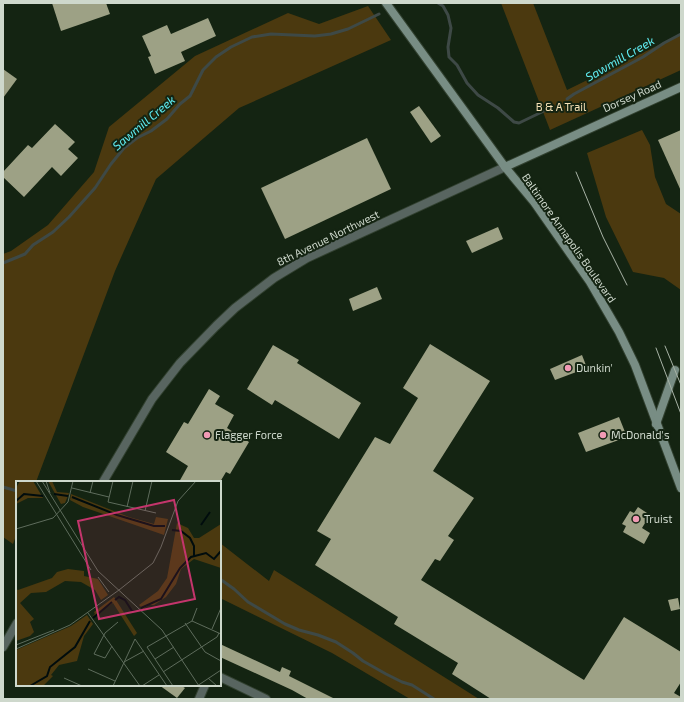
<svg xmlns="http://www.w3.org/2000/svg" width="684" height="702" viewBox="0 0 684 702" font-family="'Exo 2',sans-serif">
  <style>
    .green { fill: #4b390f }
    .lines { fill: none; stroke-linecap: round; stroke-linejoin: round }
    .stream { stroke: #3e4946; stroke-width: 3 }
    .building { fill: #9da185 }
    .minor-casing { stroke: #324130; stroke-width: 10 }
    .tertiary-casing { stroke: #324130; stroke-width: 10 }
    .secondary-casing { stroke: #324130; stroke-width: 10 }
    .minor { stroke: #586560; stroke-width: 8 }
    .tertiary { stroke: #586560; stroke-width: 8 }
    .secondary { stroke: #788d84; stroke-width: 8 }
    .tram { stroke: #a8b3a6; stroke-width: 1 }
    .poi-dot { fill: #f19ab4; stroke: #142412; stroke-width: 1.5 }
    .labels { text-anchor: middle; stroke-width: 4; stroke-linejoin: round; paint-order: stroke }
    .street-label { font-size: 11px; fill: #ced8cc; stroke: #142412 }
    .park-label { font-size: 11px; fill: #f6e1b6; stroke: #142412 }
    .poi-label { font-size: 11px; fill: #ced8cc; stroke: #142412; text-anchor: start }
    .water-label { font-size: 12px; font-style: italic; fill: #60eef3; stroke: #142412 }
    .inset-river { fill: none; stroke: #000c0d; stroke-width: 2 }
    .inset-road { fill: none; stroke: #5e6c5c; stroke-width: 1 }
    .view { fill: #c4356c; fill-opacity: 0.15; stroke: #c4356c; stroke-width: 2 }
    .inset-edge { fill: none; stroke: #ced8cc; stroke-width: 2 }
  </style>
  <rect width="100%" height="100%" fill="#142412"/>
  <g class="green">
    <path d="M501,3H533L567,90L681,34V70L550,130Z"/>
    <path d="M368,6L391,40L239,108L156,179L115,271L36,482H17V533L13,544L3,537V254L11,251L48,225L94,172L109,127L195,56L288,13L319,24Z"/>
    <path d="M642,130L650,145L655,177L666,204L681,214V290L664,278L633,272L606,217L587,153Z"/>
    <path d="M220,543L269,581L274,570L479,699H410L332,653L220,598Z"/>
  </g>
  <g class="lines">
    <g class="stream">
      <path d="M438,3L443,6L448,15L451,28L448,47L449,57L457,65L467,83L478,95L498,108L514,122L519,123L546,110"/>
      <path d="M567,99L574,94L643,57L664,43L681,34"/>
      <path d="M3,263L25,254L33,245L53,232L69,217L95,188L111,164L124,148L137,138L151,131L167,119L180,104L190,96L203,70L216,57L231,47L252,37L271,34L315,36L331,34L348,29L379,14"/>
      <path d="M3,487L17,491"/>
      <path d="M220,579L234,589L248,602L285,624L299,630L318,635L336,642L353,653L363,661L386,674L402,682L412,685L434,699"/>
    </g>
  </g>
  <g class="building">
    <path d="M52,3H106L110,14L61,31Z"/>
    <path d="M208,18L216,36L181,52L185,61L155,74L148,57L151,56L142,36L167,25L171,34Z"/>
    <path d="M3,69L17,79L3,98Z"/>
    <path d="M419,106L441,136L431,143L410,112Z"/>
    <path d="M55,124L75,142L68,149L78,158L61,176L52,167L24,197L3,177V172L28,145L32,148Z"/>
    <path d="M681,130V191L658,140Z"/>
    <path d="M367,138L391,189L285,239L261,188Z"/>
    <path d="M498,227L503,239L472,253L466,241Z"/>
    <path d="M377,287L382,299L353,311L349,299Z"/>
    <path d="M430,344L490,381L433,471L474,498L448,536L454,540L440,561L435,559L421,580L584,680L624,617L681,652V682L674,693L681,697V699H491L452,674L458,663L394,624L398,617L315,565L331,539L317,531L375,437L390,444L418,398L403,388Z"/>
    <path d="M273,345L299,360L297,363L361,403L339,439L275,400L272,405L247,389Z"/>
    <path d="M582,355L587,368L555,380L550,369Z"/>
    <path d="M209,389L220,396L215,404L234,415L227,428L249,442L230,474L226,472L220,482H179L188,466L166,452L184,422L188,424Z"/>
    <path d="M619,417L627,437L586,452L578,433Z"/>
    <path d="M638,507L650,515L642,528L650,533L644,544L623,532L626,526L622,524L630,511L634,513Z"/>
    <path d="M678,598L680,609L671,611L668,600Z"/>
    <path d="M220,644L280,672L282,667L291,671L289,676L335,699H308L292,690L220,657Z"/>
    <path d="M159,685H180L185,688L177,698Z"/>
  </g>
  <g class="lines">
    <defs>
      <g id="minor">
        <path d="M220,677L266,699"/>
        <path d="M199,699L205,685"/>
      </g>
      <g id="tertiary">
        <path d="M103,482L152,399L180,363L216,326L235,308L274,278L307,258L505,167"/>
        <path d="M3,647L17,623"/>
      </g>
      <g id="secondary">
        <path d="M386,3L505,167L534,202L590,282L619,332L635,365L681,488"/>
        <path d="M505,167L681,87"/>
        <path d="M656,424L675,370"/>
      </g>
    </defs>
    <use href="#minor" class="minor-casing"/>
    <use href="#tertiary" class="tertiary-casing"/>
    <use href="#secondary" class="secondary-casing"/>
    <use href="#minor" class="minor"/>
    <use href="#tertiary" class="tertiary"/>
    <use href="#secondary" class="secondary"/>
    <g class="tram">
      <path d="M576,172L603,237L627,285"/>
      <path d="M665,346L681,385"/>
      <path d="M656,348L681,414"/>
    </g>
  </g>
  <g class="poi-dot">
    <circle cx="568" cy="368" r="4"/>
    <circle cx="207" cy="435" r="4"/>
    <circle cx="603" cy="435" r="4"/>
    <circle cx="636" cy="519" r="4"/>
  </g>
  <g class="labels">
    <g class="street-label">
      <text transform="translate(632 96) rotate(-24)" y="4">Dorsey Road</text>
      <text transform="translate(328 238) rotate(-26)" y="4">8th Avenue Northwest</text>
      <text transform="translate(569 238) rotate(55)" y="4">Baltimore Annapolis Boulevard</text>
    </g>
    <g class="park-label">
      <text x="561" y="111">B &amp; A Trail</text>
    </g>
    <g class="poi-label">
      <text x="576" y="372">Dunkin'</text>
      <text x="215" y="439">Flagger Force</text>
      <text x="611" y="439">McDonald's</text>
      <text x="644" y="523">Truist</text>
    </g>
    <g class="water-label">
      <text transform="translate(620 59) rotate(-30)" y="4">Sawmill Creek</text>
      <text transform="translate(144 123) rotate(-40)" y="4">Sawmill Creek</text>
    </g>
  </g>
  <g transform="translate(16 481)">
    <rect width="205" height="205" fill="#142412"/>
    <path d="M4,0H17L27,17H12L0,23V7ZM32,0H36L41,11L53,12L49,22L45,23ZM55,13L113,36L138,43L140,36L152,38L148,54L67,26L54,19ZM161,42L172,47L178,57H183L205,43V87L178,78L165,88L160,103L150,116L138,124H133L127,128L123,124L142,110L151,97ZM52,88L68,90V95L82,98L92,114L85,119L79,109L65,101L49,100L30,111L15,112L4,122L18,138L14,141L18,151L14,155L0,160V108L2,109L36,97L41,91ZM98,116L121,152L118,155L97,122L76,136L79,133L78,131ZM71,134L77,143L68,155L61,180L43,184L35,194L37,195L27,205H0V169L55,145Z" fill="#4b390f"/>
    <path class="inset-river" d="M38,13L52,15M56,16L101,34L138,45H149M0,20L8,13L27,15M185,44L194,31M156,49L165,50L174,57L178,65V75M99,119L103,116L109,119L116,130H122M125,127L145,118L164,87L175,76L190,72L198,78L205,70M77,137L96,121M14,205L31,195L34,186L59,166L74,140"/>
    <path class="inset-road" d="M20,0L75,89M26,0L82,90L146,149L183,205M30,0L34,12M97,0L92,21L140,32M56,7L93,16M74,12L77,0M111,26L117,0M129,30L136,0M0,48L37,37L52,21L57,0M82,96L93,111M103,109L137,82L145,66L162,20L180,0M72,132L124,205M176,140L205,153M169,142L189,171L205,180M196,148L205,127M0,164L38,149M96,165L89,177L78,173L89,152L102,141M0,168L54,144L103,109M139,178L158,166M108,181L128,170M72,188L99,200M147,191L201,156L203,152M48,197L66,205M192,197L201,205M97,205L119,158L151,205M126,205L143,194M157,205L131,166L176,140L181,127M181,205L205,189"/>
    <path class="view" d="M158,19L179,118L83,138L62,40Z"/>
    <rect width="205" height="205" class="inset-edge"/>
  </g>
  <rect width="684" height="702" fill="none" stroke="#ced8cc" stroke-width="8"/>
</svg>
